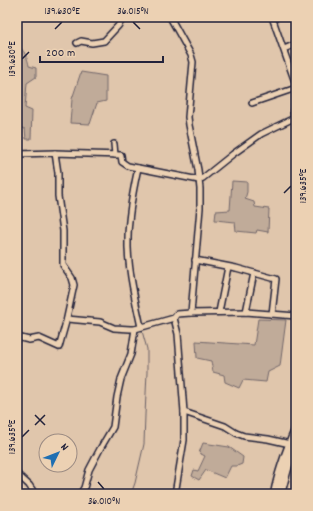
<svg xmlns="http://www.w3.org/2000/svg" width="313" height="511" viewBox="0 0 313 511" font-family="Dekko,sans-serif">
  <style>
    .green { fill: #c0ab99; stroke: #71666a }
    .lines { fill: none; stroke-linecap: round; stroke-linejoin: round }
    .stream { stroke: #685f65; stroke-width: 1 }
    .minor-casing { stroke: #22223b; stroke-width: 8 }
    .highway-casing { stroke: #22223b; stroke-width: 11 }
    .minor { stroke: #ecd1b3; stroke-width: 5 }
    .highway { stroke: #ecd1b3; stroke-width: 8 }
    .ticks { fill: none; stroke: #22223b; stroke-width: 1.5 }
    .neatline { fill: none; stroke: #22223b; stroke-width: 1.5 }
    .ticks-label { font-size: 10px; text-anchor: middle; fill: #22223b }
  </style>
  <rect width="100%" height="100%" fill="#e0c6ac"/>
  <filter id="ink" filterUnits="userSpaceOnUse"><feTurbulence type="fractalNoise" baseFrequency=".025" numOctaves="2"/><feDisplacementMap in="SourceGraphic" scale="8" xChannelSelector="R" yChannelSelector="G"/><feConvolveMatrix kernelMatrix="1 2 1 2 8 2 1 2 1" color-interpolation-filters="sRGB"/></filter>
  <g filter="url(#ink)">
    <g class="green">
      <path d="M17,45C24,49 28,59 29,66L36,68V77L27,83L25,108L32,111L31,139H26L25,129L22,128L19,120H17Z"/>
      <path d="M81,72L106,76V101L97,103L90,124L70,123L72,99Z"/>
      <path d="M232,181L247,182V192L245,199L254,202L255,207L269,209L268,232L257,230L256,233L236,231L235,222L215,220L216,211L230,210Z"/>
      <path d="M258,319L286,320L280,366L268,372L266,382L243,380L239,388L225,382L224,375L213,372L211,361L197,358L196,341L254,345Z"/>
      <path d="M203,443L229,447L243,457L242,464L237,466H231L225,478L206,470L199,480L192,476L194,470L198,471L205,456L199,453Z"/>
    </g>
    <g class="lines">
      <path class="stream" d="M131,494L135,483L144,444L145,415L147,372V349L142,331"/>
      <defs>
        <g id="minor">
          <path d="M170,17L191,55L193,62L188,117L189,125L198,170L200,189V208L191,313L246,312L296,316"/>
          <path d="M272,17L296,85"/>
          <path d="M293,17L296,24"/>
          <path d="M77,43L81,41L92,43L104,41L118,26L124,17"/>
          <path d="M284,49L296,44"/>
          <path d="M252,103L296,88"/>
          <path d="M114,144L115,155"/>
          <path d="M17,154L55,153L121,155L122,162L128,166L199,180L203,178L233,154L261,134L294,118L293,111L296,101"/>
          <path d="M138,168C133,191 128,215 128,238C127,266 135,299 141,327"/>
          <path d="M195,260L236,268L276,279L272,314"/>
          <path d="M219,312L228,267"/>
          <path d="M246,312L254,273"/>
          <path d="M174,318L178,334L184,412V440L175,494"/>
          <path d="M67,319L100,322L114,328L130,329H135L174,318L177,314L191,313"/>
          <path d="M17,337L29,340L39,338L59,347L66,322L74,285L72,278L63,265V231L58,196V173L55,153"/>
          <path d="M184,412L225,426L236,433L244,436L268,439L290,444"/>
          <path d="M17,474L29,485L35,494"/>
          <path d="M80,494L84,488L89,470L100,449L113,427L117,397L121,379L131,354L135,329"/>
        </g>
        <g id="highway">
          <path d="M275,494C279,472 287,451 296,430"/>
          <path d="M280,494L288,465L296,444"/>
        </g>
      </defs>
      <use href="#minor" class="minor-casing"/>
      <use href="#highway" class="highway-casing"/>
      <use href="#minor" class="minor"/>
      <use href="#highway" class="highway"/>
    </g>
  </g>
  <path class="ticks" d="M133,22L140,29M55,29L62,22M22,59L29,52M284,193L291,186M35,415L45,425M35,425L45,415M22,437L29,430M98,482L104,489"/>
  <rect width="313" height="511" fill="none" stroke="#ecd1b3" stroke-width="44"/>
  <g transform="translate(58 453) rotate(47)"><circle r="19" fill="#ecd1b3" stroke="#9b8b83"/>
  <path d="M0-3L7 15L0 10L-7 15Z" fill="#1f6fb2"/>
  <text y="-6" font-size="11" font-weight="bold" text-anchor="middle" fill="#22223b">N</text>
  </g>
  <path d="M40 56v6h123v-6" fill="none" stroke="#22223b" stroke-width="2"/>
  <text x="46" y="56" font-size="12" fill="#22223b" stroke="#ecd1b3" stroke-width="3" paint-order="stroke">200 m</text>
  <rect x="22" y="22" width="269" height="467" class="neatline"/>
  <g class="ticks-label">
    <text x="62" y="14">139.630°E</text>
    <text x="133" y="14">36.015°N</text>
    <text transform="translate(11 59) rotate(-90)" y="4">139.630°E</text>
    <text transform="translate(302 186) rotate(-90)" y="4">139.635°E</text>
    <text transform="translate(11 437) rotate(-90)" y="4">139.635°E</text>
    <text x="104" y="504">36.010°N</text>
  </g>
</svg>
